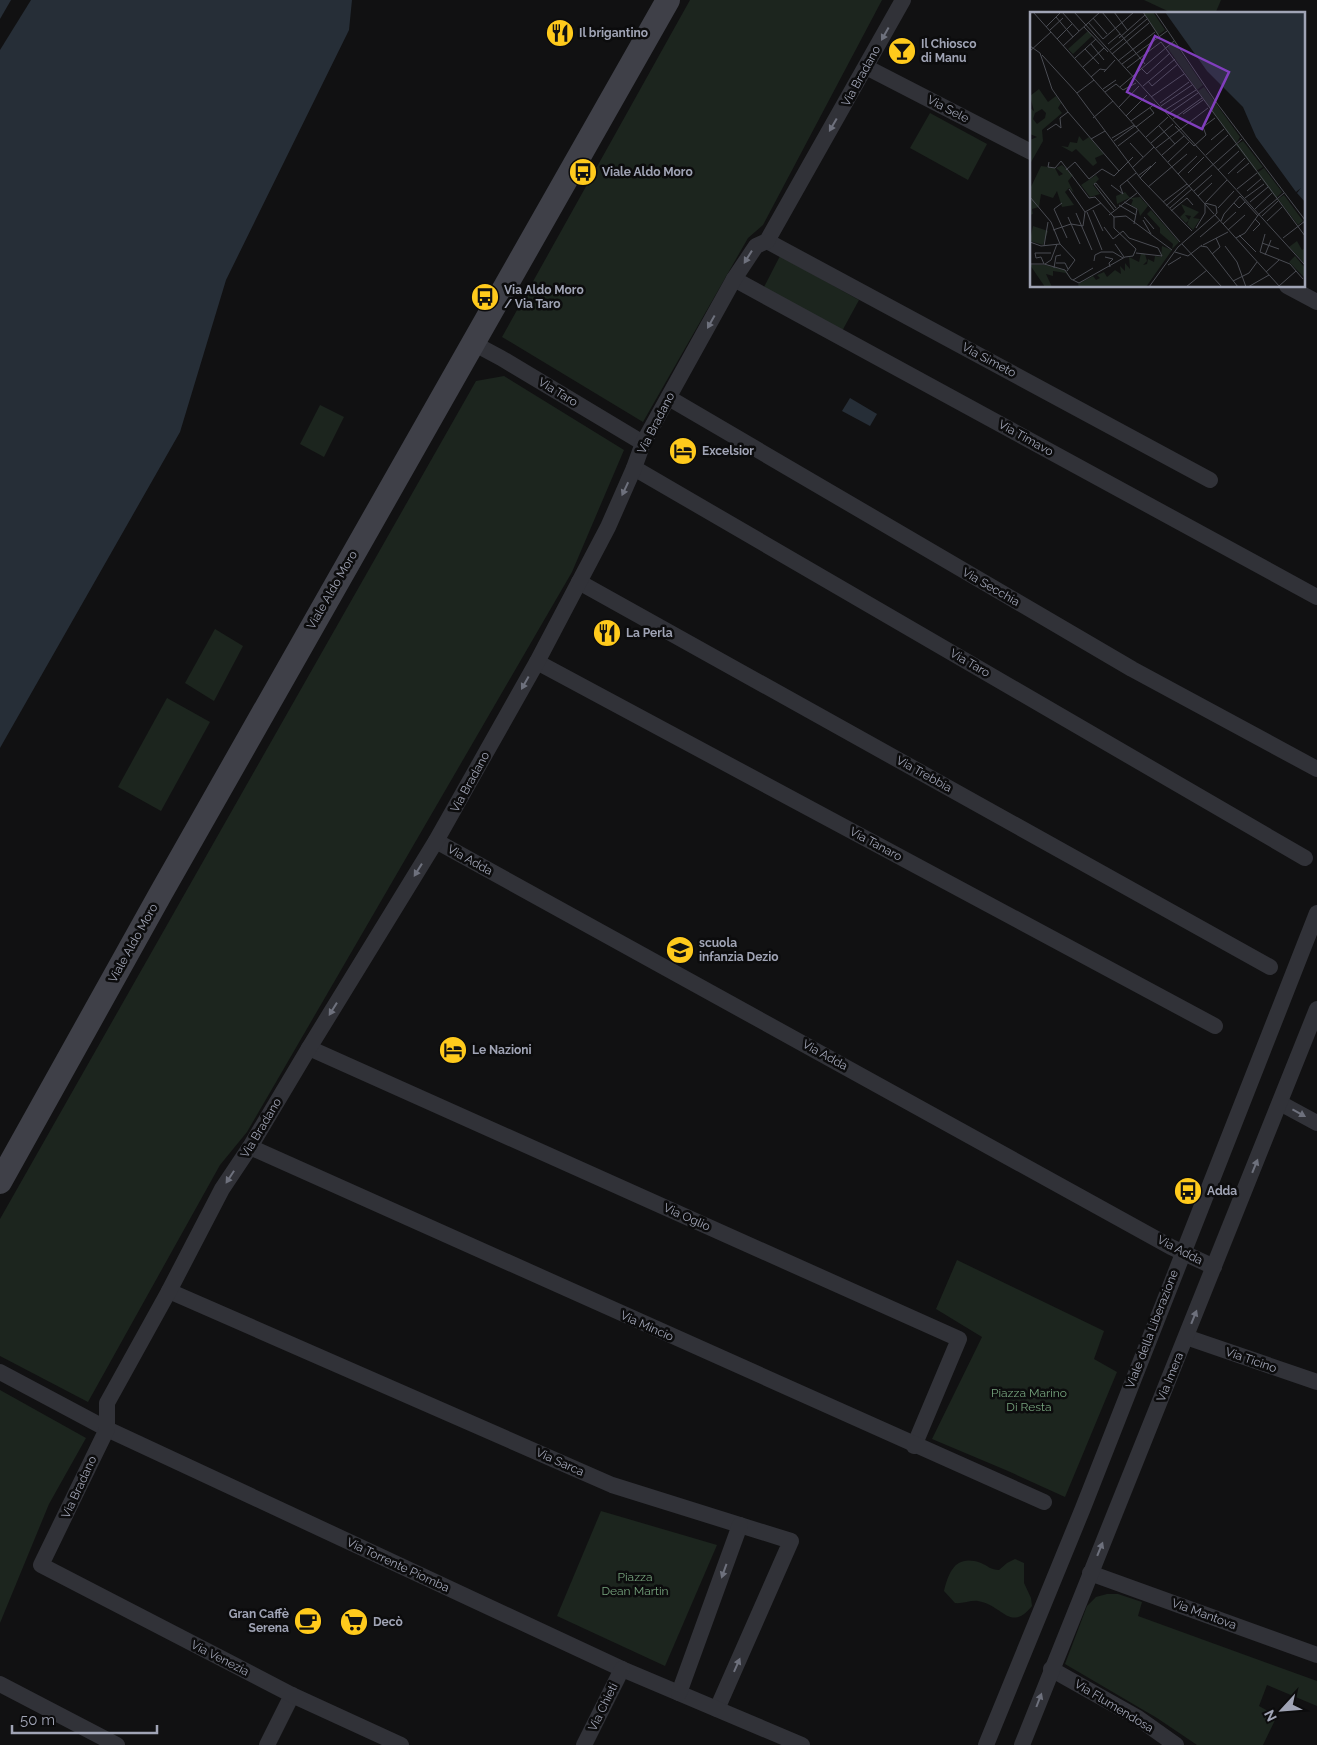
<svg xmlns="http://www.w3.org/2000/svg" width="1317" height="1745" viewBox="0 0 1317 1745" font-family="Raleway,sans-serif">
  <style>
    .green { fill: #1c251e }
    .water { fill: #262e37 }
    .pier { fill: #111112 }
    .lines { fill: none; stroke-linecap: round; stroke-linejoin: round }
    .street { stroke: #313238; stroke-width: 16 }
    .secondary { stroke: #3f4048; stroke-width: 24 }
    .oneway { fill: #6e717d }
    .labels { text-anchor: middle; stroke-width: 5; stroke-linejoin: round; paint-order: stroke }
    .poi-label { font-size: 12px; font-weight: bold; fill: #a0a4b5; stroke: #0c0c0d; text-anchor: start }
    .street-label { font-size: 12px; fill: #a0a4b5; stroke: #0c0c0d }
    .park-label { font-size: 12px; fill: #75a27c; stroke: #0c0c0d }
    .inset-road { fill: none; stroke: #4a4c53; stroke-width: 1 }
    .view { fill: #813ebe; fill-opacity: 0.15; stroke: #813ebe; stroke-width: 2.5 }
    .inset-edge { fill: none; stroke: #a0a4b5; stroke-width: 2.5 }
  </style>
  <rect width="100%" height="100%" fill="#111112"/>
  <g class="green">
    <path d="M690,0H882L763,225L748,238L643,422L502,337Z"/>
    <path d="M1144,0H1221L1215,14H1174Z"/>
    <path d="M930,113L987,144L968,180L910,148Z"/>
    <path d="M780,256L859,300L841,333L763,289Z"/>
    <path d="M504,376L624,450L572,572L247,1132L220,1165L88,1402L0,1356V1219L476,381Z"/>
    <path d="M320,405L344,417L324,457L300,444Z"/>
    <path d="M215,629L243,646L214,701L185,683Z"/>
    <path d="M167,698L210,722L161,811L118,787Z"/>
    <path d="M957,1260L1104,1331L1094,1359L1117,1372L1065,1497L1008,1471L932,1439L982,1337L936,1309Z"/>
    <path d="M0,1390L86,1438L49,1504L0,1623Z"/>
    <path d="M601,1511L717,1545L665,1666L557,1616Z"/>
    <path d="M1015,1559L1024,1563V1583L1031,1598L1032,1606C1010,1633 1003,1605 978,1601C971,1600 962,1604 955,1603L944,1591C949,1571 956,1554 981,1563C988,1566 991,1570 999,1570L1007,1563Z"/>
    <path d="M1107,1594H1118L1142,1602L1138,1616L1317,1681V1706L1267,1685L1259,1706L1277,1716L1263,1745H1197L1157,1718L1065,1664L1087,1606L1096,1597Z"/>
  </g>
  <g class="water">
    <path d="M0,0H352L349,30L226,280L180,432L0,748Z"/>
    <path d="M850,398L877,414L870,426L842,411Z"/>
  </g>
  <path class="pier" d="M11,0H31L0,50V19Z"/>
  <g class="lines">
    <g class="street">
      <path d="M866,67L1031,152"/>
      <path d="M767,241L1210,480"/>
      <path d="M734,279L1317,597"/>
      <path d="M1287,286L1317,302"/>
      <path d="M473,343L501,358L643,443"/>
      <path d="M669,398L1132,669L1317,769"/>
      <path d="M634,468L1305,858"/>
      <path d="M579,582L1270,967"/>
      <path d="M537,662L1215,1026"/>
      <path d="M436,841L1171,1247L1214,1267"/>
      <path d="M309,1048L959,1339L914,1446"/>
      <path d="M1280,1103L1317,1123"/>
      <path d="M250,1147L1044,1502"/>
      <path d="M169,1291L612,1485L791,1541L717,1709"/>
      <path d="M1186,1337L1317,1382"/>
      <path d="M0,1372L107,1429L622,1669L802,1745"/>
      <path d="M1090,1573L1317,1655"/>
      <path d="M1051,1669L1138,1718L1176,1745"/>
      <path d="M0,1684L117,1745"/>
      <path d="M679,1693L740,1525"/>
      <path d="M267,1745L292,1695"/>
      <path d="M401,1745L292,1695L41,1565L107,1429V1403L169,1291L222,1189L250,1147L309,1048L436,841L537,662L608,527L634,468L643,443L734,279L756,246L767,241L903,0"/>
      <path d="M584,1745L622,1669"/>
      <path d="M986,1745L1083,1508L1317,913"/>
      <path d="M1022,1745L1317,1009"/>
    </g>
    <path class="secondary" d="M0,1182L161,893L668,0"/>
  </g>
  <defs><path id="oneway-solid" d="M-6-.8H1V-3.2L6.5 0L1 3.2V.8H-6Z" transform="scale(1.25)"/></defs>
  <g class="oneway">
    <use href="#oneway-solid" transform="translate(885 34) rotate(119)"/>
    <use href="#oneway-solid" transform="translate(833 125) rotate(120)"/>
    <use href="#oneway-solid" transform="translate(748 257) rotate(122)"/>
    <use href="#oneway-solid" transform="translate(711 322) rotate(119)"/>
    <use href="#oneway-solid" transform="translate(625 489) rotate(115)"/>
    <use href="#oneway-solid" transform="translate(525 683) rotate(119)"/>
    <use href="#oneway-solid" transform="translate(418 870) rotate(122)"/>
    <use href="#oneway-solid" transform="translate(333 1009) rotate(122)"/>
    <use href="#oneway-solid" transform="translate(1299 1113) rotate(29)"/>
    <use href="#oneway-solid" transform="translate(1255 1166) rotate(-68)"/>
    <use href="#oneway-solid" transform="translate(230 1177) rotate(123)"/>
    <use href="#oneway-solid" transform="translate(1194 1317) rotate(-68)"/>
    <use href="#oneway-solid" transform="translate(1100 1549) rotate(-68)"/>
    <use href="#oneway-solid" transform="translate(724 1571) rotate(110)"/>
    <use href="#oneway-solid" transform="translate(737 1665) rotate(-66)"/>
    <use href="#oneway-solid" transform="translate(1039 1700) rotate(-69)"/>
  </g>
  <defs>
    <symbol id="restaurant-disc" viewBox="-11 -11 22 22"><circle r="9.5" fill="#ffca1c" stroke="#0c0c0d"/><path d="M-5-6h1v4h1v-4h1v4h1v-4h1v5L-1.5 .5V6h-2V.5L-5-1ZM5-6V6H3V1.5H1.5Q1.5-4 5-6Z" fill="#111"/></symbol>
    <symbol id="bar-disc" viewBox="-11 -11 22 22"><circle r="9.5" fill="#ffca1c" stroke="#0c0c0d"/><path d="M-6-5H6L.8 .8V4.5H3.5V6h-7V4.5H-.8V.8Z" fill="#111"/></symbol>
    <symbol id="bus-disc" viewBox="-11 -11 22 22"><circle r="9.5" fill="#ffca1c" stroke="#0c0c0d"/><path d="M-5-6H5V4H4V6H2V4H-2V6H-4V4H-5ZM-3.5-4V0h7V-4ZM-3.5 1.2v1.5H-2V1.2ZM2 1.2v1.5H3.5V1.2Z" fill="#111"/></symbol>
    <symbol id="hotel-disc" viewBox="-11 -11 22 22"><circle r="9.5" fill="#ffca1c" stroke="#0c0c0d"/><path d="M-6-4.5h1.5V1H6V5H4.5V3h-9V5H-6ZM-4 0a1.8 1.8 0 1 1 3.6 0ZM.5 0V-2.5h3Q6-2.5 6 0Z" fill="#111"/></symbol>
    <symbol id="school-disc" viewBox="-11 -11 22 22"><circle r="9.5" fill="#ffca1c" stroke="#0c0c0d"/><path d="M0-5L7-2L0 1L-7-2ZM-4 1L0 2.5L4 1V4Q0 6-4 4Z" fill="#111"/></symbol>
    <symbol id="cafe-disc" viewBox="-11 -11 22 22"><circle r="9.5" fill="#ffca1c" stroke="#0c0c0d"/><path d="M-5.5-4.5H6V0H3Q3 3.5 0 3.5H-2.5Q-5.5 3.5-5.5 0ZM3-3.2v2h1.7v-2ZM-6 4.5H4V6H-6Z" fill="#111"/></symbol>
    <symbol id="supermarket-disc" viewBox="-11 -11 22 22"><circle r="9.5" fill="#ffca1c" stroke="#0c0c0d"/><path d="M-6-5.5h2.5l.6 2H6L4.5 2H-2.5L-4.4-4H-6ZM-1.5 3.2a1.3 1.3 0 1 0 .1 0ZM3 3.2a1.3 1.3 0 1 0 .1 0Z" fill="#111"/></symbol>
  </defs>
  <g fill-rule="evenodd">
    <use href="#restaurant-disc" x="544" y="17" width="32" height="32"/>
    <use href="#bar-disc" x="886" y="35" width="32" height="32"/>
    <use href="#bus-disc" x="567" y="156" width="32" height="32"/>
    <use href="#bus-disc" x="469" y="281" width="32" height="32"/>
    <use href="#hotel-disc" x="667" y="435" width="32" height="32"/>
    <use href="#restaurant-disc" x="591" y="617" width="32" height="32"/>
    <use href="#school-disc" x="664" y="934" width="32" height="32"/>
    <use href="#hotel-disc" x="437" y="1034" width="32" height="32"/>
    <use href="#bus-disc" x="1172" y="1175" width="32" height="32"/>
    <use href="#cafe-disc" x="292" y="1605" width="32" height="32"/>
    <use href="#supermarket-disc" x="338" y="1606" width="32" height="32"/>
  </g>
  <g class="labels">
    <g class="poi-label">
      <text x="579" y="37">Il brigantino</text>
      <text x="921" y="48">Il Chiosco<tspan x="921" dy="14">di Manu</tspan></text>
      <text x="602" y="176">Viale Aldo Moro</text>
      <text x="504" y="294">Via Aldo Moro<tspan x="504" dy="14">/ Via Taro</tspan></text>
      <text x="702" y="455">Excelsior</text>
      <text x="626" y="637">La Perla</text>
      <text x="699" y="947">scuola<tspan x="699" dy="14">infanzia Dezio</tspan></text>
      <text x="472" y="1054">Le Nazioni</text>
      <text x="1207" y="1195">Adda</text>
      <text x="289" y="1618" text-anchor="end">Gran Caffè<tspan x="289" dy="14">Serena</tspan></text>
      <text x="373" y="1626">Decò</text>
    </g>
    <g class="street-label">
      <text transform="translate(861 76) rotate(-61)" y="4">Via Bradano</text>
      <text transform="translate(948 109) rotate(27)" y="4">Via Sele</text>
      <text transform="translate(989 360) rotate(28)" y="4">Via Simeto</text>
      <text transform="translate(558 392) rotate(31)" y="4">Via Taro</text>
      <text transform="translate(656 423) rotate(-63)" y="4">Via Bradano</text>
      <text transform="translate(1026 438) rotate(29)" y="4">Via Timavo</text>
      <text transform="translate(991 587) rotate(30)" y="4">Via Secchia</text>
      <text transform="translate(332 590) rotate(-60)" y="4">Viale Aldo Moro</text>
      <text transform="translate(970 663) rotate(30)" y="4">Via Taro</text>
      <text transform="translate(924 774) rotate(29)" y="4">Via Trebbia</text>
      <text transform="translate(470 782) rotate(-61)" y="4">Via Bradano</text>
      <text transform="translate(876 844) rotate(28)" y="4">Via Tanaro</text>
      <text transform="translate(470 860) rotate(29)" y="4">Via Adda</text>
      <text transform="translate(133 943) rotate(-61)" y="4">Viale Aldo Moro</text>
      <text transform="translate(825 1055) rotate(29)" y="4">Via Adda</text>
      <text transform="translate(261 1128) rotate(-59)" y="4">Via Bradano</text>
      <text transform="translate(687 1217) rotate(24)" y="4">Via Oglio</text>
      <text transform="translate(1180 1250) rotate(27)" y="4">Via Adda</text>
      <text transform="translate(647 1326) rotate(24)" y="4">Via Mincio</text>
      <text transform="translate(1152 1329) rotate(-69)" y="4">Viale della Liberazione</text>
      <text transform="translate(1251 1360) rotate(19)" y="4">Via Ticino</text>
      <text transform="translate(1170 1377) rotate(-68)" y="4">Via Imera</text>
      <text transform="translate(560 1462) rotate(24)" y="4">Via Sarca</text>
      <text transform="translate(79 1487) rotate(-65)" y="4">Via Bradano</text>
      <text transform="translate(398 1565) rotate(25)" y="4">Via Torrente Piomba</text>
      <text transform="translate(1204 1614) rotate(20)" y="4">Via Mantova</text>
      <text transform="translate(220 1658) rotate(27)" y="4">Via Venezia</text>
      <text transform="translate(1114 1706) rotate(31)" y="4">Via Flumendosa</text>
      <text transform="translate(603 1707) rotate(-64)" y="4">Via Chieti</text>
    </g>
    <g class="park-label">
      <text x="1029" y="1397">Piazza Marino<tspan x="1029" dy="14">Di Resta</tspan></text>
      <text x="635" y="1581">Piazza<tspan x="635" dy="14">Dean Martin</tspan></text>
    </g>
  </g>
  <g transform="translate(1030 12)">
    <rect width="275" height="275" fill="#111112"/>
    <path d="M113,0H123L135,18L128,23ZM58,19L62,24L43,42L38,37ZM144,30L173,73L167,78L137,35ZM174,75L210,125L206,132L168,79ZM9,77L18,90L26,84L31,91L28,96L32,101L12,118L13,129L0,152V128L7,125L0,122V96L4,99L0,84ZM12,97L16,101L15,106L7,112L3,107L5,101ZM49,124L53,129L59,125L74,142L65,146L67,151L63,154L46,137L42,140L31,134L38,135L40,130L47,131ZM213,129L233,155L226,159L206,133ZM32,153L43,163L38,169L44,181L39,176L35,180L44,193L32,195L27,179L23,186L11,182L9,195L2,197L3,202L0,203V177L11,154L25,156L29,164L33,162L26,156ZM234,156L252,180L246,186L227,161ZM66,163L69,167L63,173L70,182L60,185L51,173ZM95,180L100,186L110,185L118,194L110,204L108,197L101,193L103,188L99,186L87,192L86,184ZM254,183L273,209L268,213L248,187ZM151,192L169,200L163,206L170,207L163,218L157,212L161,204L155,203L159,208L156,211L150,205L155,200ZM121,198L149,230L142,237L143,232L130,221V216L117,202ZM3,214L18,219L13,233L0,229ZM267,229L272,238L275,236V252L259,235ZM132,234L142,238L116,275H49L48,272L63,264L66,268L70,266L67,263L74,260L77,265L85,258L91,262L90,254L95,259V251L100,257L99,245L109,250L111,241L115,242L117,249L113,253L117,252L118,247L124,250L125,244L131,245ZM265,244L275,256L274,265L259,250ZM0,253H15L35,258L42,269L36,261L23,259V264L16,262L22,275H15Z" fill="#1c251e" fill-rule="evenodd"/>
    <path d="M135,0H275V190L267,181L271,176L266,180L226,125L213,95L177,59Z" fill="#262e37"/>
    <path class="inset-road" d="M3,0L184,202M32,0L49,19M44,0L275,253M72,0L115,52M84,0L98,19M113,0L129,24M125,0L186,90L275,208M26,5L43,25M63,6L77,22M58,10L73,27L104,0M16,15L31,0M54,15L78,40M20,18L33,6M89,26L115,3M27,27L42,12M61,32L74,48M78,32L90,22M0,34L10,41L22,77L38,100L89,159M33,34L70,0M55,37L69,52M80,38L117,7M0,39L21,20M82,42L119,11M12,43L46,80L111,167L162,219M45,46L66,27M88,49L125,20M92,52L137,19M53,55L74,36M97,56L131,30L275,224M111,56L117,62L140,41M74,60L85,48M61,65L70,57L76,58M118,69L122,74L148,52M113,74L145,47M90,75L144,29M73,77L86,68M75,80L86,72L93,78L106,71M47,81L64,68M121,85L154,62M130,91L159,70M131,94L162,73M89,95L109,74M135,98L166,78M138,102L168,81M153,102L173,88M96,104L117,83M63,106L83,89M143,107L172,86M101,109L125,92M129,114L145,132M145,114L164,134L176,123L173,115L185,106M106,115L124,101L120,96M17,118L26,112L31,116L30,106L38,100M116,125L138,105M82,126L104,113M61,127L75,119M181,128L194,117M84,129L105,114M100,131L113,145M121,131L143,112M88,134L109,118M126,136L178,96M132,143L154,124M176,143L198,123M19,150L18,155L25,156L31,149L59,186L65,185L84,205M138,150L159,130M102,156L124,135M36,158L45,150L59,167L72,157L84,164L103,145M188,158L209,139M158,161L174,145M207,161L219,151M148,162L167,144M198,162L215,146M108,164L121,154M110,166L126,150M97,168L150,230M64,172L66,171L86,196M64,172L84,198M81,173L93,182L90,174L106,161M118,175L157,142M39,177L55,200M207,177L227,161M164,179L182,163M217,179L231,167M168,184L182,171M0,185L21,210L30,232L45,248L37,259M215,186L234,172M94,190L107,197L104,212M133,190L157,172M176,190L197,168M220,190L238,175M32,191L24,197L37,226M204,191L209,196L215,190M89,193L106,203M136,194L212,127M140,196L162,177M188,196L204,179M225,197L242,181M63,198L73,219M141,199L157,186L163,193M57,200L72,238M46,201L62,238M79,203L107,181M185,203L250,275M232,204L248,189M38,205L50,232M84,205L96,204L142,238M114,205L124,217M113,208L121,222M191,209L194,202L210,184L228,204M237,209L252,195M193,212L206,200M74,215L83,227L93,219L99,226L128,236L132,244M166,216L175,201V191M23,218L41,212L53,214L55,200L71,191M198,218L215,203M223,219L230,212L225,207M209,223L226,240M170,225L190,208M206,226L215,221L229,202L254,181M253,226L275,209M0,230L11,234L30,232M232,231L249,237M85,232L94,245M152,232L192,275M173,233L198,220M14,234L18,210M171,234L177,235L208,275M195,234L207,250L216,275M145,240L158,244L172,233M230,240L260,252L273,267M230,240L235,222M106,241L132,244M182,242L190,235L186,226M235,243L241,228M75,245L83,247L79,251L80,255M64,249L65,243L71,240H83L93,246M26,251H35L38,257M0,252H14L35,258L41,267L49,271L95,245L103,244L106,237L84,216V205M14,252L11,245L6,246L5,241H21M15,252L21,248L27,232M138,253L151,245M24,256L26,244L31,243M236,260L249,248M43,268L63,256M203,269L219,261L227,250M249,274L266,259M119,275L148,235L187,201L186,194L175,191M156,275L177,258M218,275L239,263"/>
    <path class="view" d="M125,24L199,60L172,117L97,80Z"/>
    <rect width="275" height="275" class="inset-edge"/>
  </g>
  <g transform="translate(1282 1710) rotate(244)" stroke="#0c0c0d" stroke-width="4" paint-order="stroke">
  <path d="M0-4L9 19L0 12L-9 19Z" fill="#a0a4b5"/>
  <text y="-8" font-size="14" font-weight="bold" text-anchor="middle" fill="#a0a4b5">N</text>
  </g>
  <path d="M12 1725v8h145v-8" fill="none" stroke="#a0a4b5" stroke-width="2.5"/>
  <text x="20" y="1725" font-size="15" fill="#a0a4b5" stroke="#0c0c0d" stroke-width="4" paint-order="stroke">50 m</text>
</svg>
